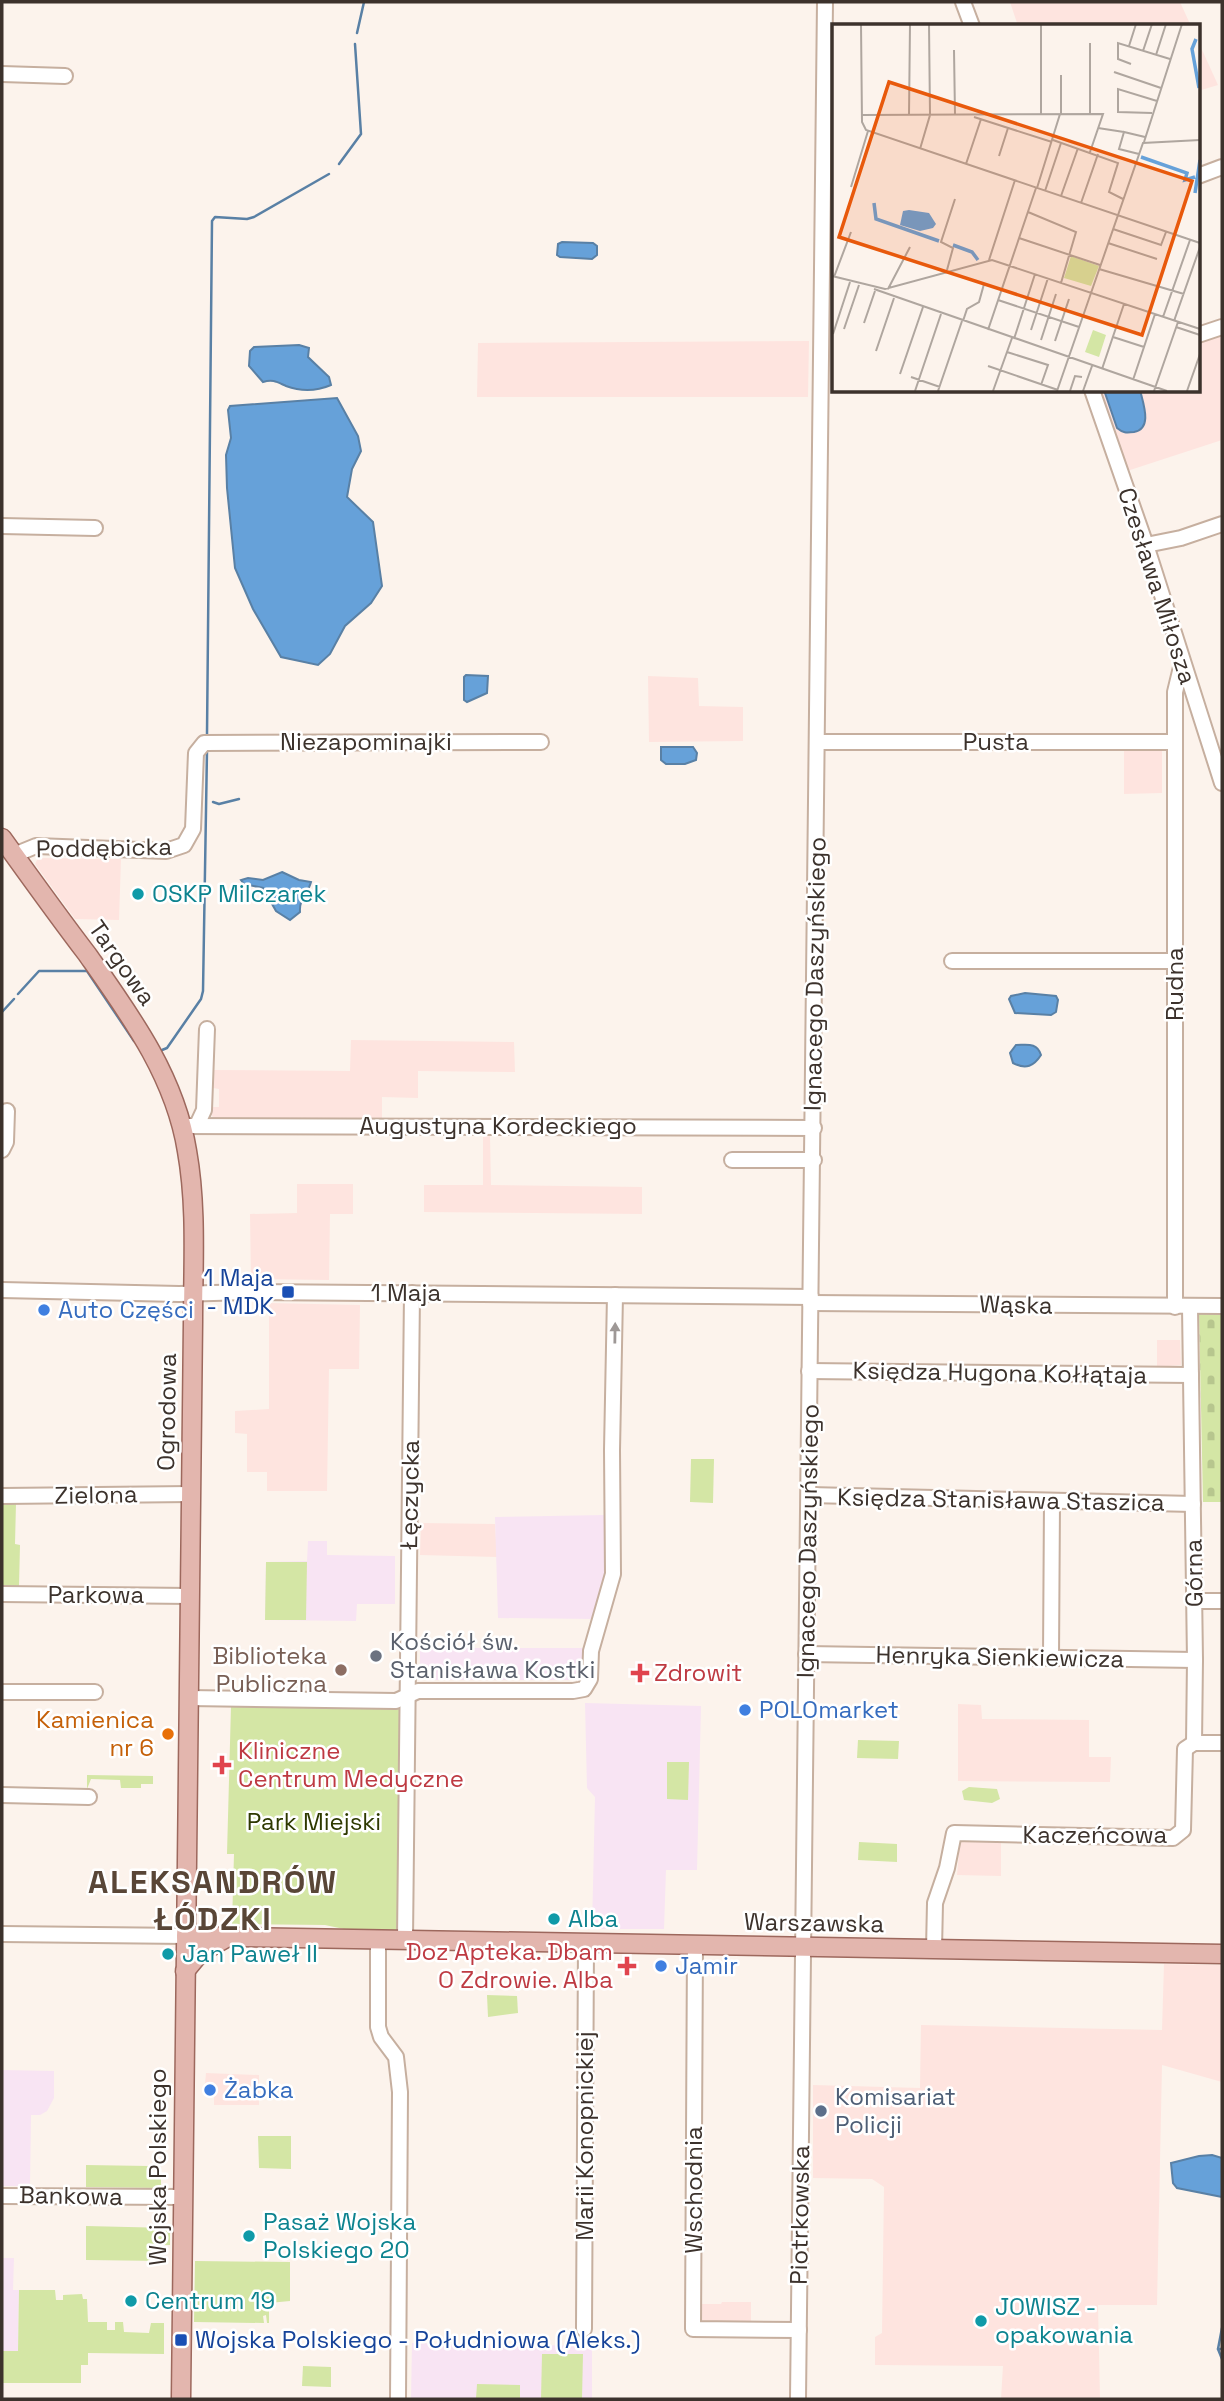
<svg xmlns="http://www.w3.org/2000/svg" width="1224" height="2401" viewBox="0 0 1224 2401" font-family="'Space Grotesk',sans-serif">
  <style>
    .industrial { fill: #fee4df }
    .education { fill: #f8e4f3 }
    .green { fill: #d4e6a5 }
    .cemetery { fill: url(#cemetery-stones) }
    .water { fill: #66a1d9; stroke: #5980a5; stroke-width: 2 }
    .lines { fill: none; stroke-linecap: round; stroke-linejoin: round }
    .stream { stroke: #5980a5; stroke-width: 2.5 }
    .minor-casing { stroke: #c6af9f; stroke-width: 18 }
    .major-casing { stroke: #9d685d; stroke-width: 21 }
    .minor { stroke: #fff; stroke-width: 14 }
    .major { stroke: #e3b6ae; stroke-width: 18 }
    .oneway { fill: #9e9896 }
    .culture-dot { fill: #0f9aa8; stroke: #fff; stroke-width: 2.5 }
    .transit-dot { fill: #1a4fb4; stroke: #fff; stroke-width: 2.5 }
    .shop-dot { fill: #3f7fe0; stroke: #fff; stroke-width: 2.5 }
    .worship-dot { fill: #6b7280; stroke: #fff; stroke-width: 2.5 }
    .education-dot { fill: #8d6e63; stroke: #fff; stroke-width: 2.5 }
    .health-dot { fill: #e0444e; stroke: #fff; stroke-width: 2.5 }
    .food-dot { fill: #e8710a; stroke: #fff; stroke-width: 2.5 }
    .service-dot { fill: #5c6f8a; stroke: #fff; stroke-width: 2.5 }
    .labels { text-anchor: middle; stroke-width: 5; stroke-linejoin: round; paint-order: stroke }
    .street-label { font-size: 24px; fill: #3c322c; stroke: #fff }
    .culture-label { font-size: 24px; fill: #0d838f; stroke: #fff; text-anchor: start }
    .transit-label { font-size: 24px; fill: #164399; stroke: #fff; text-anchor: end }
    .shop-label { font-size: 24px; fill: #366cbe; stroke: #fff; text-anchor: start }
    .worship-label { font-size: 24px; fill: #5b616d; stroke: #fff; text-anchor: start }
    .education-label { font-size: 24px; fill: #785e54; stroke: #fff; text-anchor: end }
    .health-label { font-size: 24px; fill: #be3a42; stroke: #fff; text-anchor: start }
    .food-label { font-size: 24px; fill: #c56008; stroke: #fff; text-anchor: end }
    .park-label { font-size: 24px; fill: #2e3900; stroke: #fff }
    .service-label { font-size: 24px; fill: #4e5e75; stroke: #fff; text-anchor: start }
    .district-label { font-size: 32px; font-weight: bold; letter-spacing: 2px; fill: #594637; stroke: #fff }
    .inset-river { fill: none; stroke: #66a1d9; stroke-width: 3.5 }
    .inset-road { fill: none; stroke: #afa69f; stroke-width: 2 }
    .view { fill: #e8590c; fill-opacity: 0.15; stroke: #e8590c; stroke-width: 3.5 }
    .inset-edge { fill: none; stroke: #3c322c; stroke-width: 3.5 }
  </style>
  <defs>
    <pattern id="cemetery-stones" width="16" height="16" patternUnits="userSpaceOnUse" patternTransform="scale(1.75)"><rect width="16" height="16" fill="#d4e6a5"/><path d="M2 7V4a2 2 0 0 1 4 0v3zM10 15v-3a2 2 0 0 1 4 0v3z" fill="#b7c68e"/></pattern>
  </defs>
  <rect width="100%" height="100%" fill="#fcf3ec"/>
  <g class="industrial">
    <path d="M1010,2H1180L1191,26H1018Z"/>
    <path d="M1198,41L1218,85L1198,91Z"/>
    <path d="M1222,333V440L1124,472L1097,390H1198V341Z"/>
    <path d="M809,341L808,397H477L478,343Z"/>
    <path d="M648,676L698,678L699,706L743,707V741L649,742Z"/>
    <path d="M1162,750V793L1124,794V751Z"/>
    <path d="M38,858L121,859L119,920L75,919L35,864Z"/>
    <path d="M351,1040L514,1042L515,1072L418,1071V1098L382,1097V1119H214L211,1114V1107H219V1089L213,1088V1070L350,1071Z"/>
    <path d="M490,1136L491,1185L642,1187V1214L424,1212V1185H483V1137Z"/>
    <path d="M297,1184H353V1214H330L329,1280L251,1279L250,1214L297,1213Z"/>
    <path d="M269,1303L360,1305L359,1369H329L327,1491H267V1472H247V1434L235,1433V1411L269,1409Z"/>
    <path d="M1157,1340H1180L1181,1365L1157,1367Z"/>
    <path d="M421,1523L495,1524L497,1557L420,1555Z"/>
    <path d="M958,1704L981,1705L982,1719L1089,1720V1757H1111L1110,1782L958,1781Z"/>
    <path d="M960,1841H1001V1876L957,1875Z"/>
    <path d="M1164,1964L1222,1965V2082L1162,2065L1157,2305H1098L1100,2399H1001L1003,2366L875,2365V2337L882,2333L884,2187L872,2179L813,2178V2085L920,2088L921,2025L1162,2030Z"/>
    <path d="M206,2073L259,2075V2105H214V2085L205,2084Z"/>
    <path d="M722,2302H751V2326H700V2304H721Z"/>
  </g>
  <g class="education">
    <path d="M605,1515L607,1574L594,1619L498,1618L495,1517Z"/>
    <path d="M308,1541H327V1555L395,1556V1604H357L356,1621L265,1620L266,1562L307,1561Z"/>
    <path d="M420,1648H586V1673L579,1680H420Z"/>
    <path d="M585,1703L701,1706L697,1870H666L664,1929H592L595,1797L587,1788Z"/>
    <path d="M2,2070L54,2071V2098L47,2111L40,2115H31L30,2186H2Z"/>
    <path d="M2,2258H14L13,2290H19L18,2352L2,2351Z"/>
    <path d="M412,2343L592,2346V2399H411Z"/>
  </g>
  <g class="green">
    <path d="M691,1459H714L713,1503L690,1502Z"/>
    <path d="M2,1503H16L15,1544L20,1545L19,1586H2Z"/>
    <path d="M266,1562H307L306,1620H265Z"/>
    <path d="M231,1706L404,1709L398,1933H363L325,1925L232,1924L234,1854H227Z"/>
    <path d="M858,1740L899,1741L898,1759L857,1758Z"/>
    <path d="M667,1762H689L688,1800L667,1799Z"/>
    <path d="M87,1775L153,1776V1784H141V1788H121L120,1780L91,1779L87,1789Z"/>
    <path d="M969,1787L997,1789L1000,1799L992,1803L964,1800L962,1791Z"/>
    <path d="M859,1842L897,1844V1862L858,1860Z"/>
    <path d="M487,1995L517,1996L518,2013L488,2017Z"/>
    <path d="M258,2136H291V2169L259,2168Z"/>
    <path d="M86,2165L149,2166V2173L161,2174V2188L86,2187Z"/>
    <path d="M86,2226L170,2228V2245H162V2261L86,2260Z"/>
    <path d="M195,2261L290,2262V2301L269,2303V2323H267L266,2315L263,2316L264,2323L194,2322Z"/>
    <path d="M19,2290H55L56,2300H63V2295L82,2294L83,2299H87L88,2322H107V2330H115V2322H123L124,2332L149,2333L151,2323H164V2354L88,2353V2365H81V2383H2V2351H18Z"/>
    <path d="M542,2354H583L582,2399H541Z"/>
    <path d="M303,2366L331,2367V2387L302,2386Z"/>
    <path d="M477,2384L520,2385V2399H476Z"/>
  </g>
  <path class="cemetery" d="M1222,1312V1502H1203L1199,1313Z"/>
  <g class="water">
    <path d="M562,242L593,243L597,246V255L592,259L560,257L557,255L558,244Z"/>
    <path d="M299,345L309,348L308,357L329,377L331,385C317,391 302,392 286,386C277,382 273,379 263,382L249,366L250,351L254,347Z"/>
    <path d="M1104,390H1140C1143,403 1153,429 1134,432C1126,433 1123,433 1117,428Z"/>
    <path d="M337,398L358,436L361,451L352,469L347,497L373,522L382,586L371,603L345,626L330,654L318,665L281,657L253,609L235,568L227,488L226,455L231,438L228,410L230,406Z"/>
    <path d="M466,675L488,676L487,693L467,702L464,700V677Z"/>
    <path d="M661,747H693L697,753L696,760L685,764H666L661,760Z"/>
    <path d="M282,872L299,880L311,882C308,894 299,898 300,912L290,920L276,911L263,888L244,884L241,880L248,878L263,880Z"/>
    <path d="M1025,993L1056,996L1058,1000L1056,1012L1051,1015L1015,1013L1009,999L1011,996Z"/>
    <path d="M1016,1045C1027,1045 1037,1042 1041,1055C1034,1066 1026,1070 1013,1063L1010,1053Z"/>
    <path d="M1212,2155L1222,2158V2197L1177,2188L1173,2183L1171,2163L1199,2156Z"/>
  </g>
  <g class="lines">
    <g class="stream">
      <path d="M357,33L364,2"/>
      <path d="M339,164L361,134L355,44"/>
      <path d="M207,734L212,221L215,217L247,219L254,217L329,174"/>
      <path d="M213,802L219,804L239,799"/>
      <path d="M18,994L39,971H87L134,1041"/>
      <path d="M2,1012L14,999"/>
      <path d="M162,1050L167,1048L201,999L203,991L207,750"/>
      <path d="M1218,2349L1222,2328"/>
      <path d="M1222,2349H1218L1222,2359"/>
    </g>
    <defs>
      <g id="minor">
        <path d="M963,2L972,26"/>
        <path d="M2,74L65,76"/>
        <path d="M1198,176L1222,167"/>
        <path d="M1198,335L1222,327"/>
        <path d="M1092,390L1146,545L1222,783"/>
        <path d="M2,526L95,528"/>
        <path d="M1146,545L1181,538L1222,524"/>
        <path d="M817,742H1175"/>
        <path d="M14,855L36,846L166,851L184,845L193,829L196,753L204,743L541,742"/>
        <path d="M952,961H1175"/>
        <path d="M197,1125L204,1110L207,1029"/>
        <path d="M182,1126L814,1128"/>
        <path d="M2,1150L6,1142L7,1111"/>
        <path d="M732,1160H814"/>
        <path d="M2,1290L179,1294L248,1292L811,1297"/>
        <path d="M810,1303L1222,1306"/>
        <path d="M1175,1307V692L1182,663"/>
        <path d="M1190,1307L1195,1660L1194,1743"/>
        <path d="M809,1371L1191,1375"/>
        <path d="M809,1495L1193,1504"/>
        <path d="M2,1496L191,1494"/>
        <path d="M2,1594L190,1596"/>
        <path d="M1194,1601H1222"/>
        <path d="M806,1654L1195,1660"/>
        <path d="M1051,1657L1052,1501"/>
        <path d="M2,1692H95"/>
        <path d="M189,1698L396,1701L418,1691H573L584,1689L590,1679L591,1651L613,1574L612,1450L615,1295"/>
        <path d="M1194,1743H1222"/>
        <path d="M2,1795L89,1797"/>
        <path d="M2,1934L186,1936"/>
        <path d="M378,1939V2027L381,2037L396,2057L400,2092L398,2399"/>
        <path d="M405,1939L412,1293"/>
        <path d="M695,1945L693,2329L799,2330"/>
        <path d="M934,1949L935,1903L947,1868L954,1833L1173,1838L1183,1830L1185,1749L1194,1743"/>
        <path d="M2,2196L183,2197"/>
        <path d="M584,2329L586,1943"/>
        <path d="M798,2399L825,2"/>
      </g>
      <g id="major">
        <path d="M2,838C30,877 58,916 87,954C130,1015 175,1076 187,1151C197,1207 193,1265 193,1322L181,2399"/>
        <path d="M186,1936L1222,1954"/>
        <path d="M185,1971L200,1953L228,1937"/>
      </g>
    </defs>
    <use href="#minor" class="minor-casing"/>
    <use href="#major" class="major-casing"/>
    <use href="#minor" class="minor"/>
    <use href="#major" class="major"/>
  </g>
  <defs><path id="oneway-solid" d="M-6-.8H1V-3.2L6.5 0L1 3.2V.8H-6Z" transform="scale(1.75)"/></defs>
  <use class="oneway" href="#oneway-solid" transform="translate(615 1333) rotate(-89)"/>
  <g class="culture-dot">
    <circle cx="138" cy="894" r="7"/>
    <circle cx="554" cy="1919" r="7"/>
    <circle cx="168" cy="1954" r="7"/>
    <circle cx="249" cy="2236" r="7"/>
    <circle cx="131" cy="2301" r="7"/>
    <circle cx="981" cy="2321" r="7"/>
  </g>
  <g class="transit-dot">
    <rect x="281" y="1285" width="14" height="14" rx="3.5"/>
    <rect x="174" y="2333" width="14" height="14" rx="3.5"/>
  </g>
  <g class="shop-dot">
    <circle cx="44" cy="1310" r="7"/>
    <circle cx="745" cy="1710" r="7"/>
    <circle cx="661" cy="1966" r="7"/>
    <circle cx="210" cy="2090" r="7"/>
  </g>
  <circle class="worship-dot" cx="376" cy="1656" r="7"/>
  <circle class="education-dot" cx="341" cy="1670" r="7"/>
  <g class="health-dot">
    <path d="M636.5 1662.5h7v7h7v7h-7v7h-7v-7h-7v-7h7z"/>
    <path d="M218.5 1754.5h7v7h7v7h-7v7h-7v-7h-7v-7h7z"/>
    <path d="M623.5 1955.5h7v7h7v7h-7v7h-7v-7h-7v-7h7z"/>
  </g>
  <circle class="food-dot" cx="168" cy="1734" r="7"/>
  <circle class="service-dot" cx="821" cy="2111" r="7"/>
  <g class="labels">
    <g class="street-label">
      <text transform="translate(1157 586) rotate(72)" y="8">Czesława Miłosza</text>
      <text x="366" y="750">Niezapominajki</text>
      <text x="996" y="750">Pusta</text>
      <text transform="translate(104 848) rotate(-1)" y="8">Poddębicka</text>
      <text transform="translate(122 963) rotate(55)" y="8">Targowa</text>
      <text transform="translate(815 974) rotate(-89)" y="8">Ignacego Daszyńskiego</text>
      <text transform="translate(1175 984) rotate(-90)" y="8">Rudna</text>
      <text x="498" y="1134">Augustyna Kordeckiego</text>
      <text x="406" y="1301">1 Maja</text>
      <text transform="translate(1016 1305) rotate(1)" y="8">Wąska</text>
      <text transform="translate(1000 1373) rotate(1)" y="8">Księdza Hugona Kołłątaja</text>
      <text transform="translate(167 1412) rotate(-89)" y="8">Ogrodowa</text>
      <text transform="translate(96 1495) rotate(-1)" y="8">Zielona</text>
      <text transform="translate(410 1495) rotate(-89)" y="8">Łęczycka</text>
      <text transform="translate(1001 1500) rotate(1)" y="8">Księdza Stanisława Staszica</text>
      <text transform="translate(808 1541) rotate(-89)" y="8">Ignacego Daszyńskiego</text>
      <text transform="translate(1194 1573) rotate(-91)" y="8">Górna</text>
      <text x="96" y="1603">Parkowa</text>
      <text transform="translate(1000 1657) rotate(1)" y="8">Henryka Sienkiewicza</text>
      <text x="1095" y="1843">Kaczeńcowa</text>
      <text transform="translate(814 1923) rotate(1)" y="8">Warszawska</text>
      <text transform="translate(585 2136) rotate(-90)" y="8">Marii Konopnickiej</text>
      <text transform="translate(158 2167) rotate(-90)" y="8">Wojska Polskiego</text>
      <text transform="translate(694 2190) rotate(-90)" y="8">Wschodnia</text>
      <text transform="translate(71 2196) rotate(1)" y="8">Bankowa</text>
      <text transform="translate(800 2215) rotate(-89)" y="8">Piotrkowska</text>
    </g>
    <g class="culture-label">
      <text x="152" y="902">OSKP Milczarek</text>
      <text x="568" y="1927">Alba</text>
      <text x="182" y="1962">Jan Paweł II</text>
      <text x="263" y="2230">Pasaż Wojska<tspan x="263" dy="28">Polskiego 20</tspan></text>
      <text x="145" y="2309">Centrum 19</text>
      <text x="995" y="2315">JOWISZ -<tspan x="995" dy="28">opakowania</tspan></text>
    </g>
    <g class="transit-label">
      <text x="274" y="1286">1 Maja<tspan x="274" dy="28">- MDK</tspan></text>
      <text x="195" y="2348" text-anchor="start">Wojska Polskiego - Południowa (Aleks.)</text>
    </g>
    <g class="shop-label">
      <text x="58" y="1318">Auto Części</text>
      <text x="759" y="1718">POLOmarket</text>
      <text x="675" y="1974">Jamir</text>
      <text x="224" y="2098">Żabka</text>
    </g>
    <g class="worship-label">
      <text x="390" y="1650">Kościół św.<tspan x="390" dy="28">Stanisława Kostki</tspan></text>
    </g>
    <g class="education-label">
      <text x="327" y="1664">Biblioteka<tspan x="327" dy="28">Publiczna</tspan></text>
    </g>
    <g class="health-label">
      <text x="654" y="1681">Zdrowit</text>
      <text x="238" y="1759">Kliniczne<tspan x="238" dy="28">Centrum Medyczne</tspan></text>
      <text x="613" y="1960" text-anchor="end">Doz Apteka. Dbam<tspan x="613" dy="28">O Zdrowie. Alba</tspan></text>
    </g>
    <g class="food-label">
      <text x="154" y="1728">Kamienica<tspan x="154" dy="28">nr 6</tspan></text>
    </g>
    <g class="park-label">
      <text x="314" y="1830">Park Miejski</text>
    </g>
    <g class="service-label">
      <text x="835" y="2105">Komisariat<tspan x="835" dy="28">Policji</tspan></text>
    </g>
    <g class="district-label">
      <text x="213" y="1893">ALEKSANDRÓW<tspan x="213" dy="37">ŁÓDZKI</tspan></text>
    </g>
  </g>
  <g transform="translate(832 24)">
    <rect width="368" height="368" fill="#fcf3ec"/>
    <path d="M239,232L267,242L259,262L232,254ZM261,306L274,311L267,333L253,328Z" fill="#d4e6a5"/>
    <path d="M77,186L97,189L104,200L101,204L88,207L68,201L71,187Z" fill="#66a1d9"/>
    <path class="inset-river" d="M364,15L360,25L367,64M309,133L355,149L353,156L363,153M363,169L368,136M42,179L44,195L107,217M121,221L140,228L146,236"/>
    <path class="inset-road" d="M29,0L30,98L34,106L368,219M209,0V90M258,19V90M297,22L304,0M122,26L123,91M311,27L320,0M324,31L334,0M299,40L286,35V19L338,35M282,48L329,64M229,51V90M320,89L286,88V65L325,77M30,91L271,90L258,128M77,91L78,0M142,93L220,118M266,104L292,108M221,116L286,139L277,168L291,175M312,118L350,0M88,125L98,91L97,0M307,130L287,125L292,108L313,113M167,132L176,104M134,140L149,95M19,163L36,107M205,164L228,90M213,167L229,119M229,172L246,124M249,179L266,130M196,188L244,208L229,259M281,205L329,221L334,208M187,214L268,241M276,219L325,235M157,236L183,156M267,245L352,270M115,246L121,224L109,218L123,175M0,252L53,265L160,236L368,305M2,253L19,208M42,265L335,367M56,265L78,223M259,269L311,119L368,116M166,276L247,303M331,293L358,216M131,297L135,285L147,278L152,260L147,258M342,297L368,223M32,299L43,267M344,303L368,311M12,305L27,261M156,306L204,164M199,306L216,254M1,310L18,258M281,313L312,323M182,315L203,250M209,316L224,270M223,317L237,275M44,327L62,274M175,328L216,341L209,361M156,342L226,366M270,345L292,280M68,350L91,283M79,353L108,363M301,356L323,290M83,367L109,290M106,367L130,297M161,367L180,314M225,367L259,269M238,367L243,352L250,353M251,367L260,342M322,367L346,298M355,367L368,330"/>
    <path class="view" d="M57,58L360,157L310,311L7,213Z"/>
    <rect width="368" height="368" class="inset-edge"/>
  </g>
  <rect width="1224" height="2401" fill="none" stroke="#3c322c" stroke-width="7"/>
</svg>
